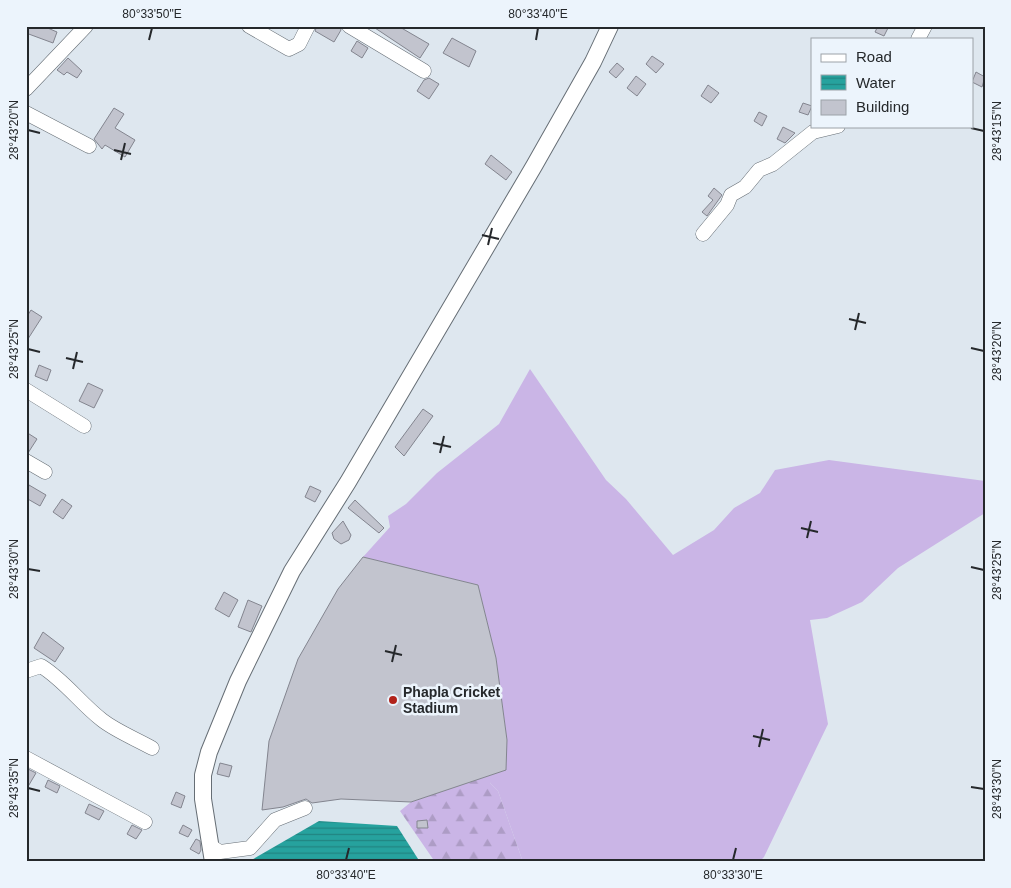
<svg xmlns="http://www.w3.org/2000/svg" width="1011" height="888" viewBox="0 0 1011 888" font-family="Arial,sans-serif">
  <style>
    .grass { fill: #cab5e6 }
    .forest { fill: url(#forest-firs) }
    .water { fill: url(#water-rules) }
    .building { fill: #c2c4ce; stroke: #83858f }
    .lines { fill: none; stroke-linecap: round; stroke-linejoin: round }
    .minor-casing { stroke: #666e75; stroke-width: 15 }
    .major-casing { stroke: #666e75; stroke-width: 18 }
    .minor { stroke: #fff; stroke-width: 14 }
    .major { stroke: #fff; stroke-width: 16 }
    .ticks { fill: none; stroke: #25282b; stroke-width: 2 }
    .poi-dot { fill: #b2231b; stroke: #ecf4fc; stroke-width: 2 }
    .labels { text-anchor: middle; stroke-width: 5; stroke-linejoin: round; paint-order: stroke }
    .poi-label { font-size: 14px; font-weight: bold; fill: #25282b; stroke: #ecf4fc; text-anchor: start }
    .neatline { fill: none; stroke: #25282b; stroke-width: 2 }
    .ticks-label { font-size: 12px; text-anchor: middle; fill: #25282b }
  </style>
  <defs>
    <pattern id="forest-firs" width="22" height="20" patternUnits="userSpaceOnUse" patternTransform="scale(1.25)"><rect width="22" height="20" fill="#cab5e6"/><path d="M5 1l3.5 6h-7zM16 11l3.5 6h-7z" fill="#ad9cc5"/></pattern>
    <pattern id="water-rules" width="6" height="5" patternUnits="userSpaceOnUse" patternTransform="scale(1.25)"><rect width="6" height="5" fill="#26a29e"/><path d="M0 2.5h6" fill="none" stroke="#218481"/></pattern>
  </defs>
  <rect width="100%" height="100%" fill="#dee7ef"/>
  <path class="grass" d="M530,369L606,480L626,499L673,555L714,530L734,508L760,493L775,470L829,460L985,481V513L898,568L862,602L827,618L810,620L828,724L764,857L759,862H523L498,791L490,783L507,740L496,658L478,585L363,557L390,527L388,516L406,504L437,473L499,424Z"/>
  <path class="forest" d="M506,770L490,783L498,791L523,862H435L400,811L411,802Z"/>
  <path class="water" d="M319,821L397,826L420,862H248Z"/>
  <g class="building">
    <path d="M26,26H43L57,32L53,43L26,33Z"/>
    <path d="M317,26H340L341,30L334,42L315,31Z"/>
    <path d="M372,26H398L429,44L420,58Z"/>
    <path d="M878,26H889L884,36L875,32Z"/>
    <path d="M452,38L476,51L469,67L443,53Z"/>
    <path d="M357,41L368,48L362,58L351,51Z"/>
    <path d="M652,56L664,64L656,73L646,64Z"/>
    <path d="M68,58L82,71L77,78L67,72L64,75L57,70Z"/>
    <path d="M617,63L624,69L616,78L609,72Z"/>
    <path d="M976,72L985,77L982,87L972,82Z"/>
    <path d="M636,76L646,84L637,96L627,88Z"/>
    <path d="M429,78L439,84L429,99L417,91L424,80Z"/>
    <path d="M708,85L719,93L711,103L701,96Z"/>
    <path d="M803,103L812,106L808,115L799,112Z"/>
    <path d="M114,108L124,114L115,128L135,140L125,157L105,145L102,149L94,139Z"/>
    <path d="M759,112L767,116L762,126L754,121Z"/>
    <path d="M783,127L795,133L785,143L777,139Z"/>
    <path d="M491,155L512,172L506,180L485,164Z"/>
    <path d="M714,188L722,195L707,216L702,212L713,200L708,196Z"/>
    <path d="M31,310L42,317L26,342V318Z"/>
    <path d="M39,365L51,370L47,381L35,376Z"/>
    <path d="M88,383L103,390L94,408L79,401Z"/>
    <path d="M423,409L433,416L404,456L395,447Z"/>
    <path d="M26,432L37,439L28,453L26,452Z"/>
    <path d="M29,485L46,495L40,506L26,498Z"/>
    <path d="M310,486L321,491L315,502L305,497Z"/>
    <path d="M62,499L72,506L63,519L53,512Z"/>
    <path d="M355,500L384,528L379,533L348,508Z"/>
    <path d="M343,521L351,535L349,540L341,544L334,539L332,533Z"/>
    <path d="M363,557L478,585L496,658L507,740L506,770L411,802L341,799L312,803L306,799L283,807L262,810L269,741L298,659L338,589Z"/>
    <path d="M224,592L238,600L229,617L215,609Z"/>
    <path d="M248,600L262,606L251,632L238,627Z"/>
    <path d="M43,632L64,648L55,662L34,648Z"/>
    <path d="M220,763L232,766L229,777L217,774Z"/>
    <path d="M26,768L36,773L26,790Z"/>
    <path d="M48,780L60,786L57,793L45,787Z"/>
    <path d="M176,792L185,796L181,808L171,804Z"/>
    <path d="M89,804L104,811L99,820L85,813Z"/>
    <path d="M427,820L428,828H417V821Z"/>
    <path d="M132,825L142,830L136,839L127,834Z"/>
    <path d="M183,825L192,830L188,837L179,833Z"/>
    <path d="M196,839L200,841L201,850L199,854L190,849Z"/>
  </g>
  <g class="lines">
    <defs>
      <g id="minor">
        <path d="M249,26L289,49L299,44L308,26"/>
        <path d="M349,26L424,71"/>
        <path d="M918,39L925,26"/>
        <path d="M26,89L86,26"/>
        <path d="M26,113L89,146"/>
        <path d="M703,234L727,205L731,195L745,187L759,170L773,164L813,132L838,126"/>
        <path d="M26,390L84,426"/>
        <path d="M26,461L45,472"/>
        <path d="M26,671L41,666C64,680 80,703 102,720C116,731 136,739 152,748"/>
        <path d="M26,758L145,822"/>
        <path d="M212,847L220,852L250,848L275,820L305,808"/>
      </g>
      <path id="major" d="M213,862L203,799V775L209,752L238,681L292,571L348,482L534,166L593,62L610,26"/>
    </defs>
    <use href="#minor" class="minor-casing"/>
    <use href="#major" class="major-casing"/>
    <use href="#minor" class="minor"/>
    <use href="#major" class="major"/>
  </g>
  <path class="ticks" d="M149,40L152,28M536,40L538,28M971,128L984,131M28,130L40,133M114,150L131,154M121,160L125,143M482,235L499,239M488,245L492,228M849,319L866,323M855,330L859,313M971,348L984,351M28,349L40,352M66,358L83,362M73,369L77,352M433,443L451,447M440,453L444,436M801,528L818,532M807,538L811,521M971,567L984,570M28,569L40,571M385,651L402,655M392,662L396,645M753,736L770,740M759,747L763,729M971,787L984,789M28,788L40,791M346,860L349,848M733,860L736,848"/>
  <circle class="poi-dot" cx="393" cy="700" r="5"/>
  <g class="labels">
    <g class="poi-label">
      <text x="403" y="697">Phapla Cricket<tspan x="403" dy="16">Stadium</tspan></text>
    </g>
  </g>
  <rect width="1011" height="888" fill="none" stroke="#ecf4fc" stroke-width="55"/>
  <rect x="811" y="38" width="162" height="90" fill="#ecf4fc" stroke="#9ca2a8"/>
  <rect x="821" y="54" width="25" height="8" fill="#ffffff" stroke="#9ca2a8"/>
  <text x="856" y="62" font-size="15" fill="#25282b">Road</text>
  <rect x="821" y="75" width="25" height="15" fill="url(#water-rules)" stroke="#9ca2a8"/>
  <text x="856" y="88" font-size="15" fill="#25282b">Water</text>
  <rect x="821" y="100" width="25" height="15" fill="#c2c4ce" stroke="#9ca2a8"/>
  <text x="856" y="112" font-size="15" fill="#25282b">Building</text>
  <rect x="28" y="28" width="956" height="832" class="neatline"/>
  <g class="ticks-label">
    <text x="152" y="18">80°33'50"E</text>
    <text x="538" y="18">80°33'40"E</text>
    <text transform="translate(14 130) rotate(-90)" y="4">28°43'20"N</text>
    <text transform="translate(997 131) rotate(-90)" y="4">28°43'15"N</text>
    <text transform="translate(14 349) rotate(-90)" y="4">28°43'25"N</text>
    <text transform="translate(997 351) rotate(-90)" y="4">28°43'20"N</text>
    <text transform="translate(14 569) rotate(-90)" y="4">28°43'30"N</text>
    <text transform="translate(997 570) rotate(-90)" y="4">28°43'25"N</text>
    <text transform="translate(14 788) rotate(-90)" y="4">28°43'35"N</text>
    <text transform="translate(997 789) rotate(-90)" y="4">28°43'30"N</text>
    <text x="346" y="879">80°33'40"E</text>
    <text x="733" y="879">80°33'30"E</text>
  </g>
</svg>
